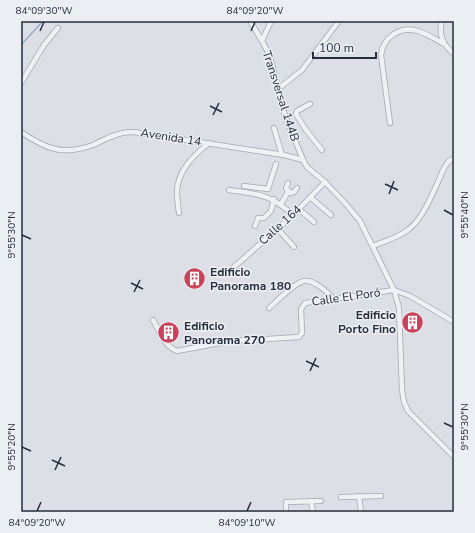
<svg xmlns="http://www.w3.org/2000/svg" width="475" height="533" viewBox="0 0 475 533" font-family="'Nunito Sans',sans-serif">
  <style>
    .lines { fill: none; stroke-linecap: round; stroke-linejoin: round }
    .stream { stroke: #97afc6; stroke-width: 1.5 }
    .minor-casing { stroke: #a2a7b0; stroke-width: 6 }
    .minor { stroke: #eff1f4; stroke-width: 4.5 }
    .ticks { fill: none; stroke: #262e3c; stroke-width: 1.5 }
    .labels { text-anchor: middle; stroke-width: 3; stroke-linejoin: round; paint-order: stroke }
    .street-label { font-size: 12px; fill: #262e3c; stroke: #ebeff4 }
    .poi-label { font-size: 12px; font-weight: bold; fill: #262e3c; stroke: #ebeff4; text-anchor: start }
    .neatline { fill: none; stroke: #262e3c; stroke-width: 1.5 }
    .ticks-label { font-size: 10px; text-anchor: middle; fill: #262e3c }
  </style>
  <rect width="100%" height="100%" fill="#dce0e6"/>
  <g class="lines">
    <path class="stream" d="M21,45L43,21"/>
    <defs>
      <g id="minor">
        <path d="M250,21L262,41L270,56L285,116L304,162L307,167L325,182L345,203L360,221L394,290L399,308L402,390L404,402L408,411L454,457"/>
        <path d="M442,21C438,34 443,45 454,54"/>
        <path d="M262,41L271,21"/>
        <path d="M21,83L44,45L58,28"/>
        <path d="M278,89L302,70L339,21"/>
        <path d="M310,104L297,111L296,114L306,130L322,150"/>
        <path d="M390,123L381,55C382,47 386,39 394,34C411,23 428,35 444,44"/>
        <path d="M274,128L282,155"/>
        <path d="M21,132C46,149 63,156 93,145C102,141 110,136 119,134C124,132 130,132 134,132L284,155L303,160"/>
        <path d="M288,183L286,188L290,193L294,192L297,188"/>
        <path d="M244,186L268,189L276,164"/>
        <path d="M229,190C258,194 270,194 293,215"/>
        <path d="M310,197L331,215"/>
        <path d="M281,204L288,192"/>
        <path d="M299,209L314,222"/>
        <path d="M179,213C178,206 177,198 177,191C178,170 194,155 209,143"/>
        <path d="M255,226L258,218H264L271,211L274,199"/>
        <path d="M277,228L294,247"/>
        <path d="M373,246C385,241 398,238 409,229C424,218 436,186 444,168L449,161L454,158"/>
        <path d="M234,267L293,215L325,182"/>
        <path d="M269,308C277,301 294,283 304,281C310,280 314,283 319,286C325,290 329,293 333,299"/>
        <path d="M153,320C160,332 164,346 177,351L231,341L299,337L302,333L301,309L305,303L394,290L410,296L454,322"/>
        <path d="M359,496L361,512"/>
        <path d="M341,497L381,496"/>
        <path d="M311,501L313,512"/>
        <path d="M286,512V502L321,501"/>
      </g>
    </defs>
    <use href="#minor" class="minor-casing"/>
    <use href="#minor" class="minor"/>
  </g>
  <path class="ticks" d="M40,31L44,22M251,31L255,22M210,106L222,112M213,115L219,103M385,184L398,190M389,194L394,181M444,210L453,215M22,235L31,239M131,283L143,289M134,292L140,280M306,361L319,367M310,371L316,358M444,423L453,427M22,447L31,451M52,460L65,466M55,470L61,457M37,511L41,502M247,511L251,502"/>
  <defs>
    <symbol id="building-disc" viewBox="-11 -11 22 22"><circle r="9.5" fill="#ca4259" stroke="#ebeff4"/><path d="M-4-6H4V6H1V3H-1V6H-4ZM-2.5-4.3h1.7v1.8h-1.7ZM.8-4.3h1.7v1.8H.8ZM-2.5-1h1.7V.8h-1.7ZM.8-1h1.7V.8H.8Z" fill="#fff"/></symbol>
  </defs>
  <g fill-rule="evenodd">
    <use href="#building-disc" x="182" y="266" width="25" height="25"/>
    <use href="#building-disc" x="400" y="310" width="25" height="25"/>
    <use href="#building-disc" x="156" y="320" width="25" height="25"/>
  </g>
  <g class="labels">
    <g class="street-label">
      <text transform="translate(281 96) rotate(72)" y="4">Transversal 144B</text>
      <text transform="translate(171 137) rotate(9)" y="4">Avenida 14</text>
      <text transform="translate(280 225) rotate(-42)" y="4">Calle 164</text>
      <text transform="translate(346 297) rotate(-8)" y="4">Calle El Poró</text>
    </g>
    <g class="poi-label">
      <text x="210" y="276">Edificio<tspan x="210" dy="14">Panorama 180</tspan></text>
      <text x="396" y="319" text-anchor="end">Edificio<tspan x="396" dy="14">Porto Fino</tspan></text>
      <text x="184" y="330">Edificio<tspan x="184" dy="14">Panorama 270</tspan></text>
    </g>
  </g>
  <rect width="475" height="533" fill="none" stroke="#ebeff4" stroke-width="44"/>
  <path d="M313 52v6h63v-6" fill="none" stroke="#262e3c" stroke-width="2"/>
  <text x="319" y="52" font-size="12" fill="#262e3c" stroke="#ebeff4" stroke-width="3" paint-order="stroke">100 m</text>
  <rect x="22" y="22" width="431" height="489" class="neatline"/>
  <g class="ticks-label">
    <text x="44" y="14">84°09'30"W</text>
    <text x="255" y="14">84°09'20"W</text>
    <text transform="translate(464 215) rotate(-90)" y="4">9°55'40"N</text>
    <text transform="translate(11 235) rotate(-90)" y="4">9°55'30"N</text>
    <text transform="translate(464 427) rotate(-90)" y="4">9°55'30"N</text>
    <text transform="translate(11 447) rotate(-90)" y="4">9°55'20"N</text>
    <text x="37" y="526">84°09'20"W</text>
    <text x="247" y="526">84°09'10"W</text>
  </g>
</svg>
